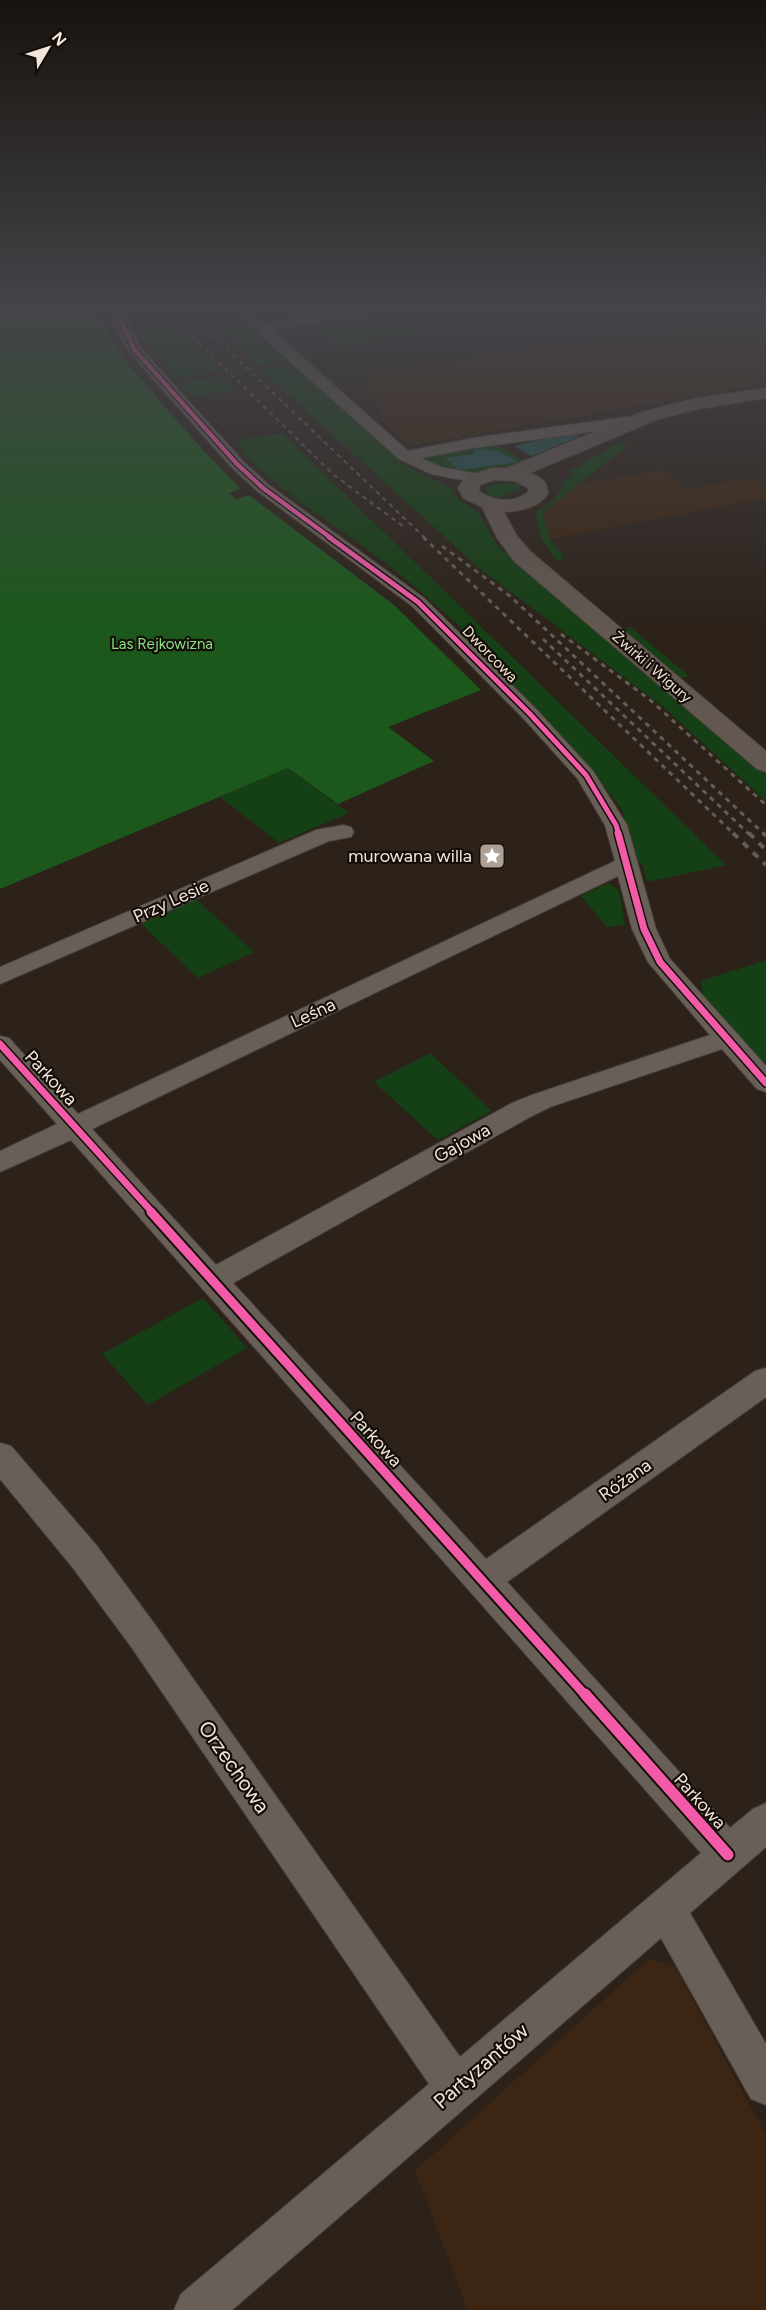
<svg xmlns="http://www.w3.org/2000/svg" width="766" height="2310" viewBox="0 0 766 2310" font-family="Figtree,sans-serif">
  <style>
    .built { fill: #3c2613 }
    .green { fill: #153f14 }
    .forest { fill: #1c581c }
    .water { fill: #275050 }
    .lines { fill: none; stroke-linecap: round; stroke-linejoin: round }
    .street-casing { stroke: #483f39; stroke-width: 2 }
    .secondary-casing { stroke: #483f39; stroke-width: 2 }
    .street { fill: #685f59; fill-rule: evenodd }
    .secondary { fill: #625851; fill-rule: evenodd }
    .rail-far2 { stroke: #645d56; stroke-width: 2; stroke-dasharray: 4.5 4.5; stroke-linecap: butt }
    .rail-far1 { stroke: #645d56; stroke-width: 3; stroke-dasharray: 5 5; stroke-linecap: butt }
    .rail { stroke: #645d56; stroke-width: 4; stroke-dasharray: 7 7; stroke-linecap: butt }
    .cycleway-far4-casing { stroke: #150d07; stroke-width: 7 }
    .cycleway-far3-casing { stroke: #150d07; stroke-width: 8 }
    .cycleway-far2-casing { stroke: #150d07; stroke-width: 10 }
    .cycleway-far1-casing { stroke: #150d07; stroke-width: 13 }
    .cycleway-casing { stroke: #150d07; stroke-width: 15 }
    .cycleway-far4 { stroke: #f35aa7; stroke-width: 4.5 }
    .cycleway-far3 { stroke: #f35aa7; stroke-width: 5 }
    .cycleway-far2 { stroke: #f35aa7; stroke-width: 7 }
    .cycleway-far1 { stroke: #f35aa7; stroke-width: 9 }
    .cycleway { stroke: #f35aa7; stroke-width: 11 }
    .labels { text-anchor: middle; stroke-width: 4.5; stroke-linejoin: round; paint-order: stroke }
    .far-park-label { font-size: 15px; fill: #87e185; stroke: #150d07 }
    .far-street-label { font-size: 15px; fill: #f2e5db; stroke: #150d07 }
    .poi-label { font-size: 18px; fill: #f2e5db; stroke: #150d07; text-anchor: end }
    .street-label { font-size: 18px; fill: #f2e5db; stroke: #150d07 }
    .near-street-label { font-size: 21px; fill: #f2e5db; stroke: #150d07 }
  </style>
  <rect width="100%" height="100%" fill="#2c221a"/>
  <g class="built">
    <path d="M729,321L766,344V383L409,446L385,423L364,375Z"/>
    <path d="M664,470L688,489L754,477L766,487V498L550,539L543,516L545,511L580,484Z"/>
    <path d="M649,1959L675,1967L766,2135V2310H468L415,2171Z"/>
  </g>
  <g class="green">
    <path d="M129,305H155L223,371L176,378L144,339Z"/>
    <path d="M193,305H226L288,358L257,366Z"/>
    <path d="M422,305H469L494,323L335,348L308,324Z"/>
    <path d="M766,316V344L729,321Z"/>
    <path d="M287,364H295L406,466L452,489C459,504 465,501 476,511C484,518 490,537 499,547L766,775V801L662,706L479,568L260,369Z"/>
    <path d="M222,376L236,389L192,397L180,384Z"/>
    <path d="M282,433L726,865L647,882L643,866L633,857L622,810L586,762L504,679L502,667C460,626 418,587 371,552C326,519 279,491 240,450L244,449L236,441Z"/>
    <path d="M494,443L527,463C507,471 478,475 456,472C446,471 435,466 424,463L423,458L431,454Z"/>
    <path d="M617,443L628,445L545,511L543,516L550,539L564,557L560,562C547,550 533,529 537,511L555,499L565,481L575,474L569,472Z"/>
    <path d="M518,483L520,485V489L500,498L489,495L485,491L487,487L494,484Z"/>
    <path d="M630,627L689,676L680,678L622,629Z"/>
    <path d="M288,768L349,813L279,843L220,797Z"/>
    <path d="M609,883L619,891L625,925L607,927L581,896Z"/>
    <path d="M196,899L254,952L198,978L141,924Z"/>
    <path d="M766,960V1066L703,996L701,981Z"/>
    <path d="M430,1053L492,1111L438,1140L374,1082Z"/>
    <path d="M203,1298L247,1348L148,1405L102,1354Z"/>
  </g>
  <path class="forest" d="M0,305H95L116,349L125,361L203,450L241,489L229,493L236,499L249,495L394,605L481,690L388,727L434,761L338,804L288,768L0,889Z"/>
  <g class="water">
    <path d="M573,433L580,436L532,456L514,446Z"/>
    <path d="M484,448L489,451L497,450L518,462L459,470L445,458L473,454L474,450Z"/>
  </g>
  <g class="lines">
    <defs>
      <g id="street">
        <path d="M107,305H121L140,347L243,461L269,485L424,598L537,710L593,771L627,825L656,929L670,959L766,1066V1092L757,1089L722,1049L550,1107L530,1117L233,1283L486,1559L755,1371L766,1368V1397L507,1582L730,1828L753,1809L766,1803V1847L690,1913L766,2044V2105L751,2099L661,1938L232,2310H174L181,2294L429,2084L132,1648L73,1568L0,1479V1443L11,1446L97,1546L156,1626L460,2057L701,1853L71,1140L0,1172V1151L57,1124L0,1060V1036L9,1038L78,1114L615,861L605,825L577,778L523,718L412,606L257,491L231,467L129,352L120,337ZM618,876L632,929L648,962L710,1035L532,1095L512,1103L216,1265L92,1129Z"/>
        <path d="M227,305H242L264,323L379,305H411L404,309L272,330L408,451L473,438L634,416L642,421L634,426L473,448L421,458L441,467L483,475L485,478L477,483L431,474L399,459Z"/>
        <path d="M343,825L351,827L354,832L351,837L329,841L0,984V967L316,830Z"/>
      </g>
      <path id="secondary" d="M766,388V398L693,410L656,420L530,473C541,477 548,482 548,494C538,508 521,511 504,512L517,536L530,551L766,751V772L757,769L514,561L497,538L482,507L463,498L458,488L465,477L492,468H507L642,412L692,399ZM494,480L515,481L528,488V492C513,504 494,501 479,491L480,485Z"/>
    </defs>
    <use href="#street" class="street-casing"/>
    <use href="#secondary" class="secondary-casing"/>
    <use href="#street" class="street"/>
    <use href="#secondary" class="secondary"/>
    <g class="rail-far2">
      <path d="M160,305L334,475L404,527"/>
      <path d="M181,305L425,538"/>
    </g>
    <g class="rail-far1">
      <path d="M423,537L735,835"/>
      <path d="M442,546L510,596L765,835"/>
      <path d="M561,634L649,699L766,805"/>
      <path d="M543,639L750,835"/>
    </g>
    <g class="rail">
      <path d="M733,833L766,865"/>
      <path d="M749,833L766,850"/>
      <path d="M763,833L766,836"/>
    </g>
    <defs>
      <path id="cycleway-far4" d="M114,305L134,349L237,464L263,488L331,538"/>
      <path id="cycleway-far3" d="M329,537L418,602L530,714L586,775L616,825L619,835"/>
      <g id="cycleway-far2">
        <path d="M618,833L644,929L660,962L766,1083"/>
        <path d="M0,1044L153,1213"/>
      </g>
      <path id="cycleway-far1" d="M151,1212L586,1696"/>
      <path id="cycleway" d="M585,1694L728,1855"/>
    </defs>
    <use href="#cycleway-far4" class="cycleway-far4-casing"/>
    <use href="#cycleway-far3" class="cycleway-far3-casing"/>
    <use href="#cycleway-far2" class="cycleway-far2-casing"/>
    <use href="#cycleway-far1" class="cycleway-far1-casing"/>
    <use href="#cycleway" class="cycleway-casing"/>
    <use href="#cycleway-far4" class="cycleway-far4"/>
    <use href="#cycleway-far3" class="cycleway-far3"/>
    <use href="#cycleway-far2" class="cycleway-far2"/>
    <use href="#cycleway-far1" class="cycleway-far1"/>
    <use href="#cycleway" class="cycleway"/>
  </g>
  <linearGradient id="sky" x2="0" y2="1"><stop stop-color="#18130e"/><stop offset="0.49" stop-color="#454449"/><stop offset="1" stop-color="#454449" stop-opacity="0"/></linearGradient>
  <rect width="766" height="628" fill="url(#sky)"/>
  <defs>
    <symbol id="sight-square" viewBox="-11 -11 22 22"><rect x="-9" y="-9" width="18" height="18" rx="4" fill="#ada197" stroke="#150d07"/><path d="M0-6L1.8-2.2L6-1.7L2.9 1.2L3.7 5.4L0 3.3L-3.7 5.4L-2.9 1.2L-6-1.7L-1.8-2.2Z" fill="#fff"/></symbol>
  </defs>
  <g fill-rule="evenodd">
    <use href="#sight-square" x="477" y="841" width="30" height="30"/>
  </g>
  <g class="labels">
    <g class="far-park-label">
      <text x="162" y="649">Las Rejkowizna</text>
    </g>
    <g class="far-street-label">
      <text transform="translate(490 654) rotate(46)" y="5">Dworcowa</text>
      <text transform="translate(652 667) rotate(41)" y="5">Żwirki i Wigury</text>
    </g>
    <g class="poi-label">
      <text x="472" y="862">murowana willa</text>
    </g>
    <g class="street-label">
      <text transform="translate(171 901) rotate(-24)" y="6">Przy Lesie</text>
      <text transform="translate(313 1013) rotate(-25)" y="6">Leśna</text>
      <text transform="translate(51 1078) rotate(47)" y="6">Parkowa</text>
      <text transform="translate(462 1143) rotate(-29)" y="6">Gajowa</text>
      <text transform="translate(376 1439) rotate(48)" y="6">Parkowa</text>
      <text transform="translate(625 1480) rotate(-35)" y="6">Różana</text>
      <text transform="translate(700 1801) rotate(48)" y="6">Parkowa</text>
    </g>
    <g class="near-street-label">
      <text transform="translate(234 1767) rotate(55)" y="7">Orzechowa</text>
      <text transform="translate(481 2066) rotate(-41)" y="7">Partyzantów</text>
    </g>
  </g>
  <g transform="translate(48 48) rotate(51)" stroke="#150d07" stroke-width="4.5" paint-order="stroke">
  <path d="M0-4.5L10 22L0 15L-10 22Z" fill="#f2e5db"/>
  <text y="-9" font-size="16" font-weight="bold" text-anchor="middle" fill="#f2e5db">N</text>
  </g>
</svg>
